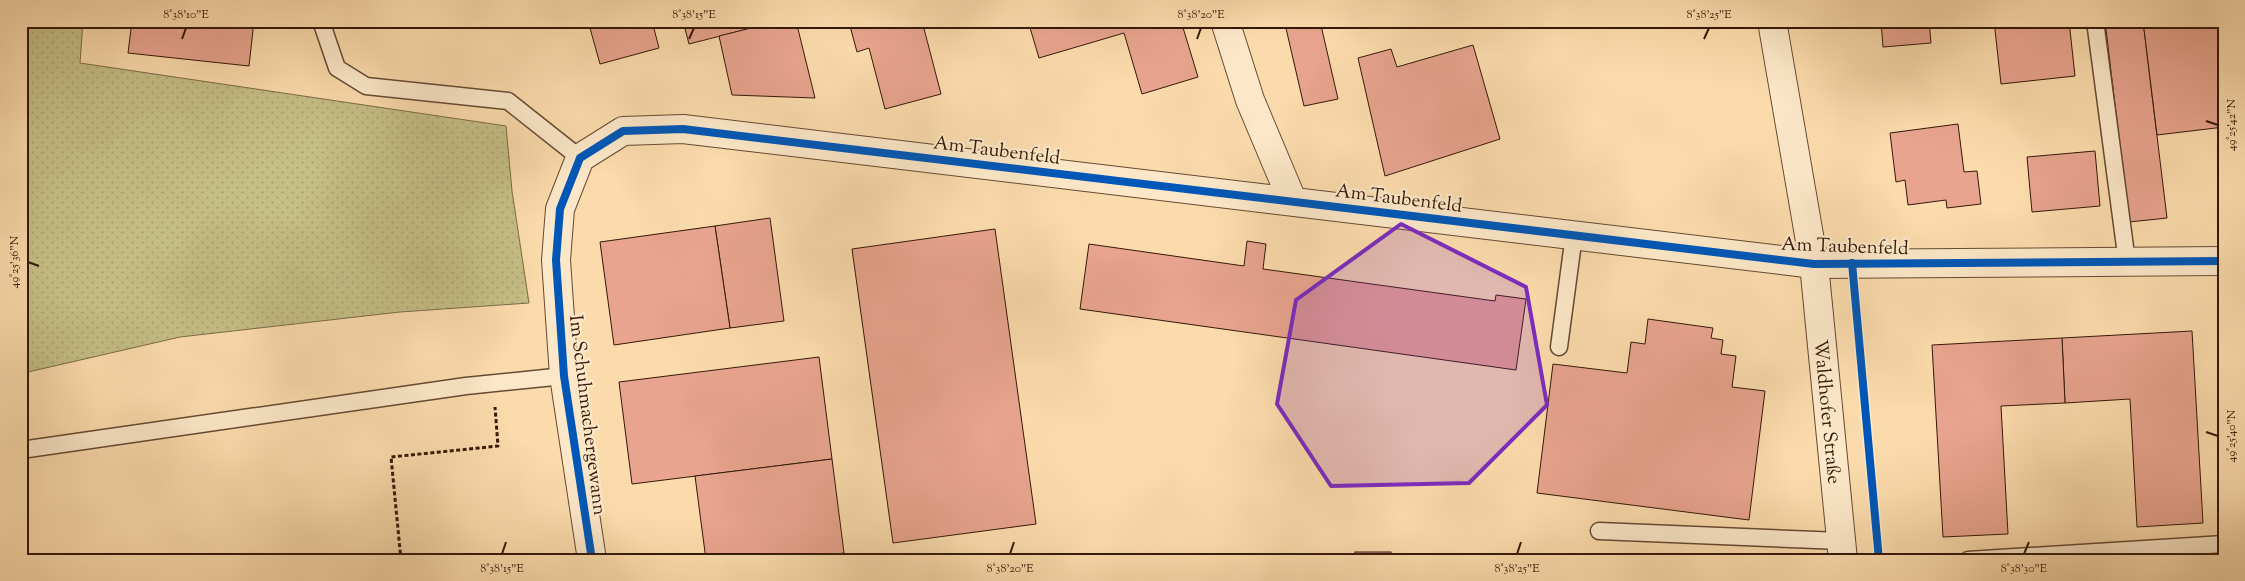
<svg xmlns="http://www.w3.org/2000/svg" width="2245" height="581" viewBox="0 0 2245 581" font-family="'Sorts Mill Goudy',serif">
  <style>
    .grass { fill: url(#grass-dots); stroke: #7c6b46 }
    .building { fill: #e8a48e; stroke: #341808 }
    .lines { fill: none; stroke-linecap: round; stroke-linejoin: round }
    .service-casing { stroke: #664931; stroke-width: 19 }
    .minor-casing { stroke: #664931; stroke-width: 30 }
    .path { stroke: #341808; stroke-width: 3; stroke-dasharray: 4 2.5; stroke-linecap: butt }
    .service { stroke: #fce8c9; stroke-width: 16 }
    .minor { stroke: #fce8c9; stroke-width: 28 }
    .cycleway-casing { stroke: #fce8c9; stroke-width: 11 }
    .cycleway { stroke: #0057b8; stroke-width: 8 }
    .marked { fill: #7b2cbf; fill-opacity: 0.2; stroke: #7b2cbf; stroke-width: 4; stroke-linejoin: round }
    .ticks { fill: none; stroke: #341808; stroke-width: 2 }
    .labels { text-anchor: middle; stroke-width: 4.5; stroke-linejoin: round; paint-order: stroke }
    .street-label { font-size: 19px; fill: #341808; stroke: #fce8c9 }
    .neatline { fill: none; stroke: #341808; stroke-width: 2 }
    .ticks-label { font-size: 12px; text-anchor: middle; fill: #341808 }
  </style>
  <defs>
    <pattern id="grass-dots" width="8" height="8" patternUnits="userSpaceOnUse" patternTransform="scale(1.25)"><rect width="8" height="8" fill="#c5be85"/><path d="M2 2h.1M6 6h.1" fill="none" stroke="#aaa371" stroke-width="1.8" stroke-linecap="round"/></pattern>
  </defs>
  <rect width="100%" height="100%" fill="#fbdbac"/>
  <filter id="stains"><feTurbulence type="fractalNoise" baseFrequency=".004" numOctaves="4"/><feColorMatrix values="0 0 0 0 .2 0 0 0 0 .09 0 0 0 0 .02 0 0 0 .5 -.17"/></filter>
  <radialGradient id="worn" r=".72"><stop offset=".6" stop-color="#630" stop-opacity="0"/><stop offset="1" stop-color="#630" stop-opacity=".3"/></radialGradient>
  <path class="grass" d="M21,21H83L80,63L506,126L512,191L529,303L400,312L180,337L28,372L21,347Z"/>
  <g class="building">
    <path d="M132,21H254L249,66L128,53Z"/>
    <path d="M588,21H652L659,48L600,64Z"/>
    <path d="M683,21H779L689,44Z"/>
    <path d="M779,21H796L815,98L732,95L719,36Z"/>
    <path d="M868,21H922L941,94L885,109L869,48L857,52L850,26Z"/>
    <path d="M1028,21H1181L1198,77L1142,94L1124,33L1039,58Z"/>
    <path d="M1299,21H1320L1338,99L1304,106L1285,24Z"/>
    <path d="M1881,21H1929L1931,43L1883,47Z"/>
    <path d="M1994,21H2069L2075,76L2001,84Z"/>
    <path d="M2105,21H2143L2167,218L2129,222Z"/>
    <path d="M2143,21H2221L2224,42V127L2157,135Z"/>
    <path d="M1473,45L1500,139L1385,176L1358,58L1391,49L1397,67Z"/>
    <path d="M1958,124L1964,172L1977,171L1981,204L1947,208L1946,200L1908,205L1905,180L1896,182L1890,133Z"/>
    <path d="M2095,151L2100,206L2032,212L2027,157Z"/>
    <path d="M2220,204H2224V232H2222Z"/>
    <path d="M770,218L784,321L730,328L715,226Z"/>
    <path d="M715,226L730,328L614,345L600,242Z"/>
    <path d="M995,229L1036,524L893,543L852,249Z"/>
    <path d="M1247,241L1266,244L1263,269L1495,301L1496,295L1526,299L1516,370L1080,309L1089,244L1244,266Z"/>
    <path d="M1648,319L1713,328L1711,338L1723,340L1721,354L1736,356L1732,387L1765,391L1749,520L1537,493L1553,364L1627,373L1631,342L1645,344Z"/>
    <path d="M2192,331L2203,523L2137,527L2130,399L2065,403L2062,338Z"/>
    <path d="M2062,338L2065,403L2001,406L2008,534L1943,537L1932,345Z"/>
    <path d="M819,357L832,459L632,484L619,382Z"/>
    <path d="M832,459L844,553L792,560H706L695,476Z"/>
    <rect x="1355" y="552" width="36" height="8"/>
    <rect x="1558" y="556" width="38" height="4"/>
  </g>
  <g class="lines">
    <defs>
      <g id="service">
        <path d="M321,21L337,68L366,86L508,101L580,158"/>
        <path d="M2095,21L2127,262"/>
        <path d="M1559,347L1574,235"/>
        <path d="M21,450L466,386L564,376"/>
        <path d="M1599,531L1841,541"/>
        <path d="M1968,560L2224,544"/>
      </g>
      <g id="minor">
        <path d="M1225,21L1250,100L1292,200"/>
        <path id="s1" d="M1772,21L1814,264L1843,560"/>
        <path d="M592,560L564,376L556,260L560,209L580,158L623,131L683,129L1814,264L2224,261"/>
      </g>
    </defs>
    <use href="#service" class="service-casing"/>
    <use href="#minor" class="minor-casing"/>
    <path class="path" d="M401,560L391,457L498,446L495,407"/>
    <use href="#service" class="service"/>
    <use href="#minor" class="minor"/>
    <defs>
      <g id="cycleway">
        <path d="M1852,263L1879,560"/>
        <path d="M592,560L564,376L556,260L560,209L580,158L623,131L683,129L1814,264L2224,261"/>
      </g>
    </defs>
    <use href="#cycleway" class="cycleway-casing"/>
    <use href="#cycleway" class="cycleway"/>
  </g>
  <path class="marked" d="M1401,224L1526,287L1547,405L1469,483L1331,486L1277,404L1296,300Z"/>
  <path class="ticks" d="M182,39L186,28M689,39L694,28M1197,39L1201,28M1704,39L1709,28M2206,121L2218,125M28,262L39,266M2206,432L2218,436M502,554L506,542M1010,554L1014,542M1517,554L1521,542M2024,554L2029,542"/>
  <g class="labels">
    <g class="street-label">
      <text transform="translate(997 149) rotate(7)" y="7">Am Taubenfeld</text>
      <text transform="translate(1399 197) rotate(7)" y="7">Am Taubenfeld</text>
      <text transform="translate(1845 245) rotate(2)" y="7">Am Taubenfeld</text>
      <text dy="7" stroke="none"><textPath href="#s1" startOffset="395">Waldhofer Straße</textPath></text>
      <text transform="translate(589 415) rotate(83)" y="7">Im Schuhmachergewann</text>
    </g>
  </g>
  <rect width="2245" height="581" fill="none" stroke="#fbdbac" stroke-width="55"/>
  <rect x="28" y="28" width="2190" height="526" class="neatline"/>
  <g class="ticks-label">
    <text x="186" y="18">8°38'10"E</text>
    <text x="694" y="18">8°38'15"E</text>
    <text x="1201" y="18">8°38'20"E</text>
    <text x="1709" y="18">8°38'25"E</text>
    <text transform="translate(2231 125) rotate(-90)" y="4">49°25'42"N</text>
    <text transform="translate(14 262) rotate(-90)" y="4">49°25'36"N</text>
    <text transform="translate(2231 436) rotate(-90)" y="4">49°25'40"N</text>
    <text x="502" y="572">8°38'15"E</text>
    <text x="1010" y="572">8°38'20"E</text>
    <text x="1517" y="572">8°38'25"E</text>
    <text x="2024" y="572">8°38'30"E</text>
  </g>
  <rect width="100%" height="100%" filter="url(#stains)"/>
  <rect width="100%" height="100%" fill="url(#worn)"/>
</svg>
